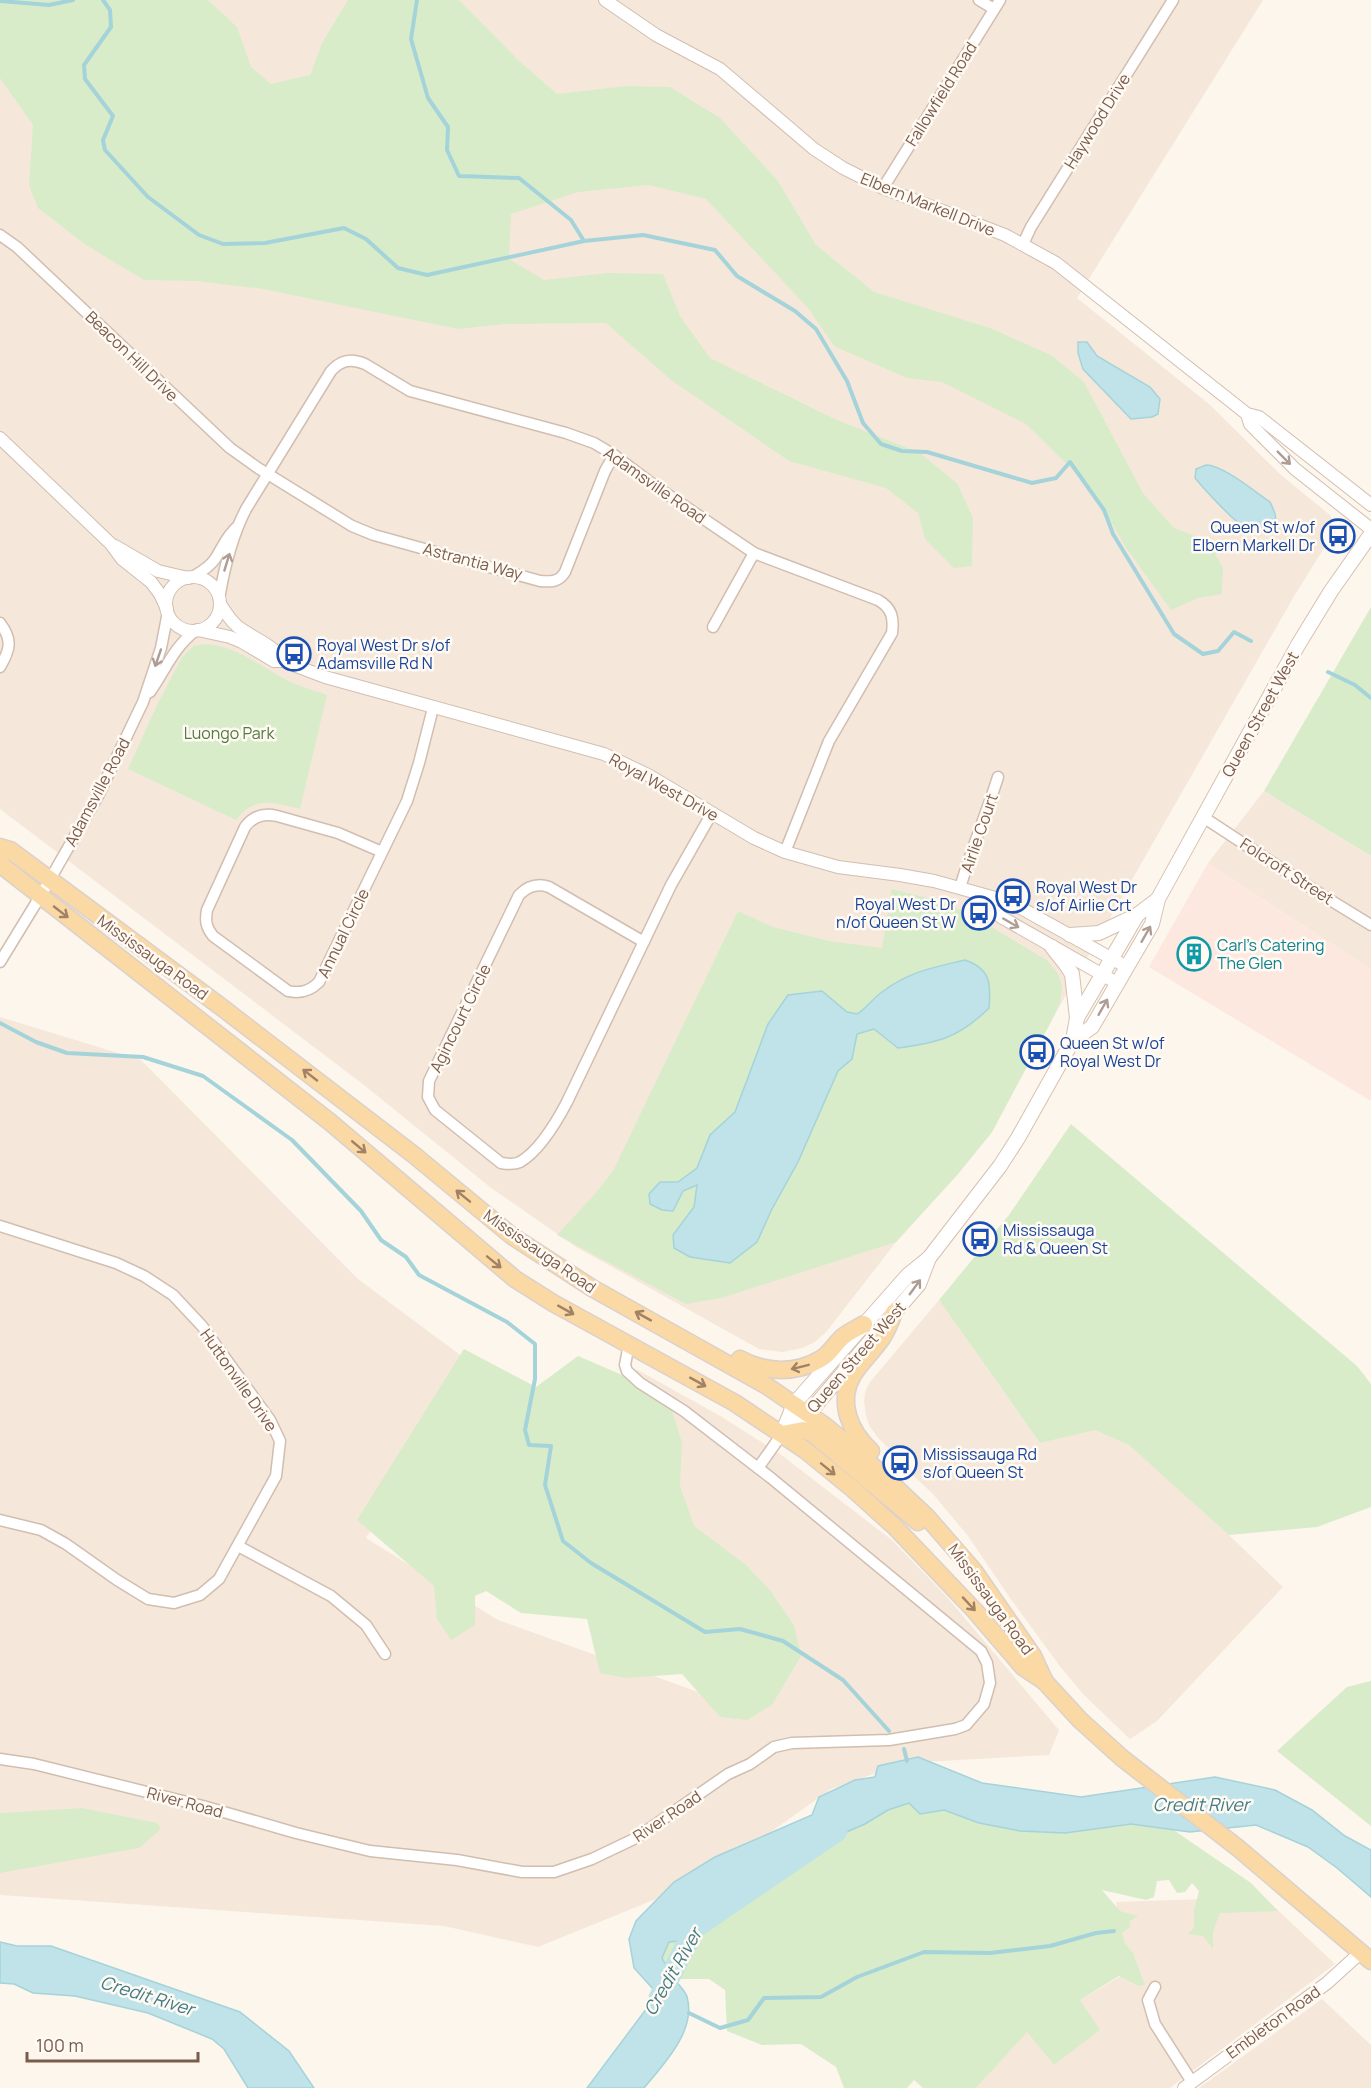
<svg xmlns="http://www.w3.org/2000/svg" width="1371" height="2088" viewBox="0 0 1371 2088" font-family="Manrope,sans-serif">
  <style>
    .residential { fill: #f5e8da }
    .commercial { fill: #fde8e0 }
    .green { fill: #d8ecc9 }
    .water { fill: #bfe3e8; stroke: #a5d3da; stroke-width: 1.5 }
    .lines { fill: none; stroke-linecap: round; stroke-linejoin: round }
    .stream { stroke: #a5d3da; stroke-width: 4 }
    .river { stroke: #bfe3e8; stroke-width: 21 }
    .minor-casing { stroke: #d1beb0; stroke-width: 13 }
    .tertiary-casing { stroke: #d1beb0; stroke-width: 14 }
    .secondary-casing { stroke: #d6c0b0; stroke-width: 16 }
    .primary-casing { stroke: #dad1cd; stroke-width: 19 }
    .minor { stroke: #fff; stroke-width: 10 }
    .tertiary { stroke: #fff; stroke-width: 12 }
    .secondary { stroke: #fff; stroke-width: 14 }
    .primary { stroke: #fbd9a5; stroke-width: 16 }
    .oneway { stroke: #af9d94 }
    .oneway2 { stroke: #a18267 }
    .labels { text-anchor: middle; stroke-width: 5; stroke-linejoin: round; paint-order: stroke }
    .street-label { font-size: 16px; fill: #7a5c4d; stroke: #fffaf3 }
    .transit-label { font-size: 16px; fill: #164399; stroke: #fffaf3; text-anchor: start }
    .park-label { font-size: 16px; fill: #537a41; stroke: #fffaf3 }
    .culture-label { font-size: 16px; fill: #0d838f; stroke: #fffaf3; text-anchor: start }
    .water-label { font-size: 18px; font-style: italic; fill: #437c86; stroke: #fffaf3 }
  </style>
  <rect width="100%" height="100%" fill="#fdf6ec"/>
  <g class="residential">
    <path d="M0,0H1263L1077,298L1209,404L1281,475L1330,515L1334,523V532L1293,598L1058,1009L992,1132L958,1174L896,1242L827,1331L815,1342L802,1348L783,1352L759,1349L576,1247L490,1187L364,1085L0,809Z"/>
    <path d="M1264,791L1371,856V970L1208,863Z"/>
    <path d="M0,1017L141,1060L358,1279L475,1366L366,1538L498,1620L701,1693L608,1477L636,1369L722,1417L780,1454L893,1541L947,1597L1059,1730L1049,1755L904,1763L831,1789L705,1879L538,1947L444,1926L0,1895Z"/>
    <path d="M939,1300L1040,1443L1095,1429L1129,1445L1201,1508L1283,1587L1157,1721L1130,1739L1084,1695L1062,1669L1010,1598L968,1536L933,1494L904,1467L906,1463L879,1439L870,1427L866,1416L864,1402L865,1392L870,1382Z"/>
    <path d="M1264,1897L1335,1964L1170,2088H976L1027,2031L1128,1972L1116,1902Z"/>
    <path d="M1322,1999L1371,2045V2088H1199Z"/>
  </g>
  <path class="commercial" d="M1208,863L1371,970V1101L1149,967Z"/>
  <g class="green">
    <path d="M0,0H208L237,27L251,67L271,84L310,75L322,43L348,0H459L518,60L557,94L627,86L670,87L720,118L778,181L816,245L874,292L990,328L1051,355L1084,382L1143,493L1174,528L1208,541L1223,568L1222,594L1198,598L1171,610L1127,549L1090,487L1026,424L942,382L907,378L834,346L808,308L706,199L649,185L578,192L511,214L509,259L544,280L608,273L663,274L680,316L710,358L837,420L920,453L957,483L973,518L972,566L954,568L925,539L918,513L886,488L789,461L671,380L606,323L505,324L458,329L263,289L197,281L144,280L86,245L38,208L29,185L33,125L0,78Z"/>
    <path d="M1371,607V856L1264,791Z"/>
    <path d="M205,644C237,646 260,666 287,680C300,687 314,690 327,695L300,809C274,803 255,795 236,820L128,769L157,705L182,657L194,646Z"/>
    <path d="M892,889L932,899L968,913L1048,961L1058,974L1062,985L1060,1003L1054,1016L992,1132L958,1174L896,1242L721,1298L686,1304L557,1235L594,1195L613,1171L738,911L773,927L829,941L882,948Z"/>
    <path d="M1071,1124L1357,1366L1371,1384V1507L1317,1527L1229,1535L1129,1445L1095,1430L1040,1443L939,1300L1009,1215Z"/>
    <path d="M464,1349L536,1387L578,1356L620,1374L672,1410L682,1443L680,1486L694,1526L745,1564L769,1589L794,1625L801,1656L772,1705L747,1720L720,1717L682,1674L626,1678L600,1673L587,1619L521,1613L486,1591L475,1596V1625L451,1640L437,1619L434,1586L357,1520Z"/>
    <path d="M1371,1681V1826L1277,1751L1347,1687Z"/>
    <path d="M909,1803L920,1814L944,1810L979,1823L1020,1831L1065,1833L1131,1824L1172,1829L1251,1883L1278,1911L1220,1913L1213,1932V1949L1203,1936L1188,1934L1194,1927V1910L1199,1891L1192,1883L1185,1892L1177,1893L1169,1880L1157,1881L1154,1897L1146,1900L1102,1890L1120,1911L1138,1916L1130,1921V1927L1122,1933L1125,1943L1133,1953L1145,1985L1139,1986L1119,1976L1080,2000L1100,2030L1054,2065L1027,2032L976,2088H923L914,2080L907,2088H844L836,2067L801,2044L762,2045L727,2031L725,1990L709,1979H674L662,1958L669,1942L679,1941L705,1919L760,1891L785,1858L865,1824L888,1810Z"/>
    <path d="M82,1808L157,1823L161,1829L139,1848L0,1873V1813Z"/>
  </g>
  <g class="water">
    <path d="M1078,342H1087L1097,356L1150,387L1160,399L1158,414L1152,417L1131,419L1083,369L1078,353Z"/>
    <path d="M1206,465C1223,465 1255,492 1270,502C1273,508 1279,519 1273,525C1267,531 1254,533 1247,529C1234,522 1205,490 1195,478L1196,469Z"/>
    <path d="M965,960C991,969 991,984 989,1008C960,1037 938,1043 898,1048L874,1029L857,1034L852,1059L838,1071L798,1162L772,1209L757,1242L730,1263L690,1257L674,1248L673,1235L694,1207L697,1185L683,1191L673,1211L662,1210L650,1204L649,1194L660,1182H678L697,1168L710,1135L735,1112L768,1024L788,995L822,991L847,1012L857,1014C867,1008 873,998 882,992C910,971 932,968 965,960Z"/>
    <path d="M918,1757L982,1783L1081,1797L1215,1777L1275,1790L1312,1810L1345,1836L1371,1850V1897L1337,1868L1308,1847L1256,1825L1190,1832L1131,1824L1065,1833L1020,1831L979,1823L944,1810L920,1814L909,1803L888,1810L865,1824L786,1858L760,1891L705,1919L679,1941L669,1942L662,1958C666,1965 669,1972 674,1978C678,1985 686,1991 687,1997C697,2030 663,2065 644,2088H587L653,2000L654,1990L634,1968L629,1939L636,1921L674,1882L715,1857L812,1815L819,1797L855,1780L875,1777L878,1766Z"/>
    <path d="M0,1942L17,1946H51L240,2012L289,2051L314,2088H248L224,2049L212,2039L148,2013L75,1996L33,1993L14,1984L0,1983Z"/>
  </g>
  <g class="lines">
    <g class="stream">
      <path d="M103,0L110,10L111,27L84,65L85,79L113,116L103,140L105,150L148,197L199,235L223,244L265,243L344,228L366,239L398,268L427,275L584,241L643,235L715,250L737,276L795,311L816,329L847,381L863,423L881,444L902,451L927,452L1032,483L1056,478L1070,462L1104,510L1113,534L1174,634L1203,654L1218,651L1234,632L1251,641"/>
      <path d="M417,0L411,39L428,98L448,127L447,150L459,176L519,178L571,220L584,241"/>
      <path d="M0,1L49,5L73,0"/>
      <path d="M1328,672L1355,685L1371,698"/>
      <path d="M0,1023L36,1042L67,1053L143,1057L203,1076L292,1140L361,1211L381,1240L406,1257L419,1275L507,1322L535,1344V1379L525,1430L529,1445L551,1446L545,1485L563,1541L591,1563L705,1632L740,1629L783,1641L843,1680L889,1731"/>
      <path d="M904,1749L907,1761"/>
      <path d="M689,2013L720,2028L748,2020L764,1998L821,1997L857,1977L924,1952L990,1953L1050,1946L1096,1933L1114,1931"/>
    </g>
    <path class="river" d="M659,1998L695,1928L837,1831"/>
    <defs>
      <g id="minor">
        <path d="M979,0L994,9"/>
        <path d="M883,188L1000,0"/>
        <path d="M0,235L17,247L230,448L258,468L352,526L374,535L540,581C551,582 559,582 565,572L605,471L614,455"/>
        <path d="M1023,244L1031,227L1173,0"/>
        <path d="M191,578C199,573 209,568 215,559C223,547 226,536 238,526"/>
        <path d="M219,599C224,569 232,536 246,509L331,371C341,360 351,358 365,364L410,391L566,433L594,443L614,455L655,486L754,553L878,600C892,608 894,618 892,633L829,741L785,852"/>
        <path d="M0,623C13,640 10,650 0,667"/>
        <path d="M713,627L754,553"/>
        <path d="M150,692C166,669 173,648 196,630"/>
        <path d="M1203,817L1322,895L1371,925"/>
        <path d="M382,852L338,833L277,816C264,813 253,816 245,827L207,910C205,921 206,927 213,936L288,991C301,994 310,991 319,982L407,801L419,763L433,708"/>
        <path d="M960,888C971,850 986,815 998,777"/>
        <path d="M644,942L549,887C537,883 528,886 519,895L429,1081L428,1097L435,1110L501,1163C507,1164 514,1165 520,1162C539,1151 557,1121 567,1102L671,885L712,813"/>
        <path d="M0,962L41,895L99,794L143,702L161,648L168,612"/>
        <path d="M0,1226L116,1263L144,1276L173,1295L202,1326L270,1420L280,1441L276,1476L219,1579L200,1595L174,1603L148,1599L117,1580L66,1544L41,1530L0,1520"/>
        <path d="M758,1468L782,1434"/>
        <path d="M238,1546L331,1596L366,1625L385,1654"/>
        <path d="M0,1759L34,1764L203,1806L296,1833L370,1851L457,1860L522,1872H554L592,1859L636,1838L728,1774L750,1764L774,1747L792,1743L889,1740L955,1729L966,1725L984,1704L990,1683L987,1663L981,1651L771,1478L684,1411L640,1383L627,1371L625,1365L629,1344"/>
        <path d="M1155,1987L1148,2000L1155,2024L1192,2082"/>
      </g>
      <g id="tertiary">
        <path d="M605,0L656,35L720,69L814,149L843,168L883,188L1005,235L1056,263L1247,414L1259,417L1371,505"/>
        <path d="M1247,414L1250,424L1295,469L1371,529"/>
        <path d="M0,438L111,544L122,559L151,582L160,594L167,609"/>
        <path d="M115,546L158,571L188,578"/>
        <circle cx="193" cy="604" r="27"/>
        <path d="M220,604C225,612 230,620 237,626C252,638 273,644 283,661"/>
        <path d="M198,630L230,637L242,642L274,661H283L325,677L604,754L648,775L754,838L785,852L838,867L900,875L934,881L1010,902L1127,967"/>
        <path d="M977,896L1001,917L1117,983"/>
        <path d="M1184,2088L1327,1983L1360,1953"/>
      </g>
      <g id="secondary">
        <path d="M1070,935L1099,933L1137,915"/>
        <path d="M1052,947L1067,966L1072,974L1077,1018"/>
        <path d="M1073,1040L1092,1027L1152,924L1158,899L1298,645L1331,591L1371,534"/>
        <path d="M784,1433L808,1414L919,1284L929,1258"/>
        <path d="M782,1434L794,1404L908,1275L929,1258L1000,1166L1018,1138L1073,1040L1077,1018L1137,915L1158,899"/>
      </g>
      <g id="primary">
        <path d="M0,847L10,850L220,1006L414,1155L512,1236L592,1288L767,1386L824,1425L862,1456L927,1517L974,1571L1033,1656L1045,1682L1080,1720L1122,1758L1238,1848L1371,1961"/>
        <path d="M0,862L5,868L330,1122L515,1279L553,1303L735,1403L805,1450L854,1490L895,1527L975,1611L1023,1667L1044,1681"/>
        <path d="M740,1359C765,1373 796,1374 821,1359C831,1353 835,1343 844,1336C850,1331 858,1328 864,1324"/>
        <path d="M782,1434L803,1430L812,1433L918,1522"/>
        <path d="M871,1451C850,1432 837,1402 853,1375C861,1362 873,1351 882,1338C887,1330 891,1321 894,1312"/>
      </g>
    </defs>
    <use href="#minor" class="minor-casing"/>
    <use href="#tertiary" class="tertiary-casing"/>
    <use href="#secondary" class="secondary-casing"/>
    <use href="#primary" class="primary-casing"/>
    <use href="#minor" class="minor"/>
    <use href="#tertiary" class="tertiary"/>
    <use href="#secondary" class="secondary"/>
    <use href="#primary" class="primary"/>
  </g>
  <defs><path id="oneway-shaft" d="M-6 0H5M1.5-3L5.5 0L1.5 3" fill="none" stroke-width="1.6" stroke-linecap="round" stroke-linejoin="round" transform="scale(1.5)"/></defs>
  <g class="oneway">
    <use href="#oneway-shaft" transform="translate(1284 458) rotate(45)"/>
    <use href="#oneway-shaft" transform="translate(227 562) rotate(-73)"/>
    <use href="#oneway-shaft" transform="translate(158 658) rotate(109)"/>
    <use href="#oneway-shaft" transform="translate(1011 923) rotate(30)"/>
    <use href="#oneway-shaft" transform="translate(1146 934) rotate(-60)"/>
    <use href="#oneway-shaft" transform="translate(1103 1007) rotate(-60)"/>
    <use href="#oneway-shaft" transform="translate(915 1287) rotate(-54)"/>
  </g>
  <g class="oneway2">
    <use href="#oneway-shaft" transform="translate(61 912) rotate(38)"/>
    <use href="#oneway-shaft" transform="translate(310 1075) rotate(-142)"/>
    <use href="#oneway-shaft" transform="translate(359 1147) rotate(40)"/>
    <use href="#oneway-shaft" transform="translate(463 1196) rotate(-141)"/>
    <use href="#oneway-shaft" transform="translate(494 1262) rotate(39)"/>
    <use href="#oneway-shaft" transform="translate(566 1310) rotate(29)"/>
    <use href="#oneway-shaft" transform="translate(643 1316) rotate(-151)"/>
    <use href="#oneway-shaft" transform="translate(800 1367) rotate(166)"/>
    <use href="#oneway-shaft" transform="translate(698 1382) rotate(29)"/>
    <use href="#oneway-shaft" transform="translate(828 1469) rotate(39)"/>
    <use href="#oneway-shaft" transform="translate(969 1604) rotate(47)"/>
  </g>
  <defs>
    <symbol id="bus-ring" viewBox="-11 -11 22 22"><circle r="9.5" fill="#fffaf3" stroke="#1a4fb4" stroke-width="1.5"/><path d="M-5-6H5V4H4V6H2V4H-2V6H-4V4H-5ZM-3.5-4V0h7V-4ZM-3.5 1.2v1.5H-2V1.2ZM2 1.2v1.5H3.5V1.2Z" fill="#1a4fb4"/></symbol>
    <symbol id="building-ring" viewBox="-11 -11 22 22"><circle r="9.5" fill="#fffaf3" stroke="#0f9aa8" stroke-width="1.5"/><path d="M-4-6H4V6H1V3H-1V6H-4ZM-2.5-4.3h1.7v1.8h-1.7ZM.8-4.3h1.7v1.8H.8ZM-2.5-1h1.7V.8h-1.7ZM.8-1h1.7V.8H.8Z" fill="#0f9aa8"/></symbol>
  </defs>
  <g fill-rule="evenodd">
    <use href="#bus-ring" x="1319" y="517" width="38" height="38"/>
    <use href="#bus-ring" x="275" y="635" width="38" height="38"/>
    <use href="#bus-ring" x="994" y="877" width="38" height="38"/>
    <use href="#bus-ring" x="960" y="894" width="38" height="38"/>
    <use href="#building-ring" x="1175" y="935" width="38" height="38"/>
    <use href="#bus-ring" x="1018" y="1033" width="38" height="38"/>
    <use href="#bus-ring" x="961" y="1220" width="38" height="38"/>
    <use href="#bus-ring" x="881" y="1444" width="38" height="38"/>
  </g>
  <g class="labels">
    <g class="street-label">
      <text transform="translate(941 94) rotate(-58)" y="6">Fallowfield Road</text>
      <text transform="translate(1097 121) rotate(-58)" y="6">Haywood Drive</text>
      <text transform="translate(928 204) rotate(22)" y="6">Elbern Markell Drive</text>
      <text transform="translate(132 356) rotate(44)" y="6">Beacon Hill Drive</text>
      <text transform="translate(655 485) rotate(35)" y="6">Adamsville Road</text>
      <text transform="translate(473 561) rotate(15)" y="6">Astrantia Way</text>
      <text transform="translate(1260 714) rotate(-61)" y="6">Queen Street West</text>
      <text transform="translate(664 787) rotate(29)" y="6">Royal West Drive</text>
      <text transform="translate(97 792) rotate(-62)" y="6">Adamsville Road</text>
      <text transform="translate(979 833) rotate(-71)" y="6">Airlie Court</text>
      <text transform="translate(1287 871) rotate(33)" y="6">Folcroft Street</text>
      <text transform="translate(343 933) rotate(-64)" y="6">Annual Circle</text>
      <text transform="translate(153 957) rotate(36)" y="6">Mississauga Road</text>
      <text transform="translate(460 1018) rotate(-64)" y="6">Agincourt Circle</text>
      <text transform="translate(540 1251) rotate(35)" y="6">Mississauga Road</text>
      <text transform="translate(856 1357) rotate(-49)" y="6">Queen Street West</text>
      <text transform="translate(239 1380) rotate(55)" y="6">Huttonville Drive</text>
      <text transform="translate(991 1599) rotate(54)" y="6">Mississauga Road</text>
      <text transform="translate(185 1802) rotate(15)" y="6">River Road</text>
      <text transform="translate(667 1816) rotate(-34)" y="6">River Road</text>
      <text transform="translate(1273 2022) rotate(-36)" y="6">Embleton Road</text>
    </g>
    <g class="transit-label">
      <text x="1315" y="533" text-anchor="end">Queen St w/of<tspan x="1315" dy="18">Elbern Markell Dr</tspan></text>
      <text x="317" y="651">Royal West Dr s/of<tspan x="317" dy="18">Adamsville Rd N</tspan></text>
      <text x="1036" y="893">Royal West Dr<tspan x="1036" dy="18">s/of Airlie Crt</tspan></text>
      <text x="956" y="910" text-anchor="end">Royal West Dr<tspan x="956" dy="18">n/of Queen St W</tspan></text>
      <text x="1060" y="1049">Queen St w/of<tspan x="1060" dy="18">Royal West Dr</tspan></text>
      <text x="1003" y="1236">Mississauga<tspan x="1003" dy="18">Rd &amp; Queen St</tspan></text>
      <text x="923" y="1460">Mississauga Rd<tspan x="923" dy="18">s/of Queen St</tspan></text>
    </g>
    <g class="park-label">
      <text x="229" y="739">Luongo Park</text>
    </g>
    <g class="culture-label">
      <text x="1217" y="951">Carl's Catering<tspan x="1217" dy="18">The Glen</tspan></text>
    </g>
    <g class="water-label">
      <text x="1201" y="1811">Credit River</text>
      <text transform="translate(673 1972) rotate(-60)" y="6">Credit River</text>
      <text transform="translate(147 1996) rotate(17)" y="6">Credit River</text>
    </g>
  </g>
  <path d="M27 2052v9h171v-9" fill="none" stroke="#7a5c4d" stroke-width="3"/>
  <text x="36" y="2052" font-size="18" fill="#7a5c4d" stroke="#fffaf3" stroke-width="4.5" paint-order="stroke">100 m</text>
</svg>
